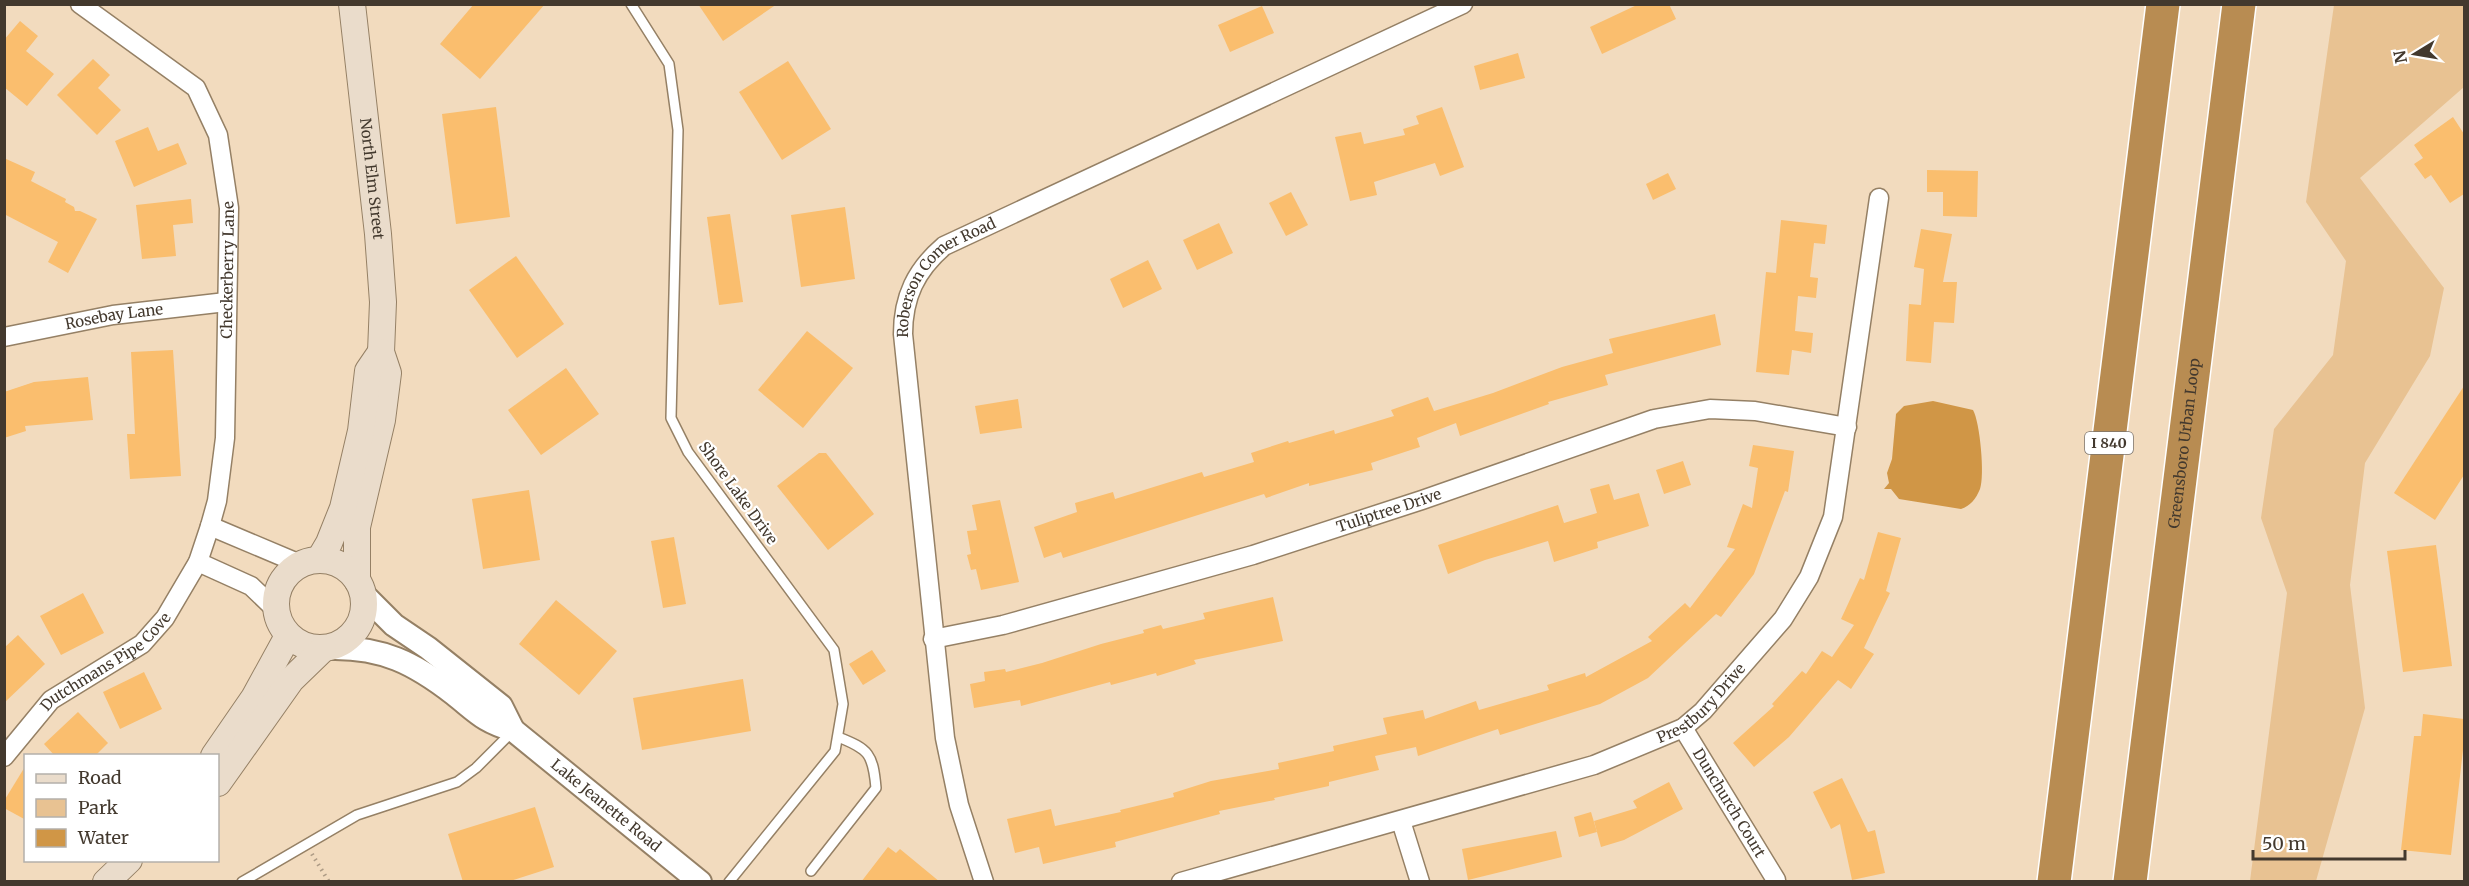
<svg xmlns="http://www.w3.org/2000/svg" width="2469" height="886" viewBox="0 0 2469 886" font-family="Merriweather,serif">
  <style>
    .green { fill: #e8c292 }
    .water { fill: #d09646 }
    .building { fill: #fabe6e }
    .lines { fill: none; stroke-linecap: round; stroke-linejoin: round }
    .service-casing { stroke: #958065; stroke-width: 12 }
    .minor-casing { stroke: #958065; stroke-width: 21 }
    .tertiary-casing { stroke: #958065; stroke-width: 26 }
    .secondary-casing { stroke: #958065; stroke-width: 28 }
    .motorway-casing { stroke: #fff; stroke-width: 36 }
    .path { stroke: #ad9b85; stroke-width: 4; stroke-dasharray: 1.5 4.5; stroke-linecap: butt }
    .service { stroke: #fff; stroke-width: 9 }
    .minor { stroke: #fff; stroke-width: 18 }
    .tertiary { stroke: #fff; stroke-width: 22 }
    .secondary { stroke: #eadccb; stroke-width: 26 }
    .motorway { stroke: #b88c52; stroke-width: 33 }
    .labels { text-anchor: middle; stroke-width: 4.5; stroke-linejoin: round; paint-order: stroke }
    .shield { fill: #fff; stroke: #7b746d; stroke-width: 1.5 }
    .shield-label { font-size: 14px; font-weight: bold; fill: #43392e }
    .street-label { font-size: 15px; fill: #43392e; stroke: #fff }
  </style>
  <rect width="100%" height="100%" fill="#f2dbbe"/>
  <path class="green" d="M2334,5H2464V87L2360,178L2444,288L2430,356L2365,463L2350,585L2365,708L2316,881H2250L2287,593L2261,518L2274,429L2333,355L2346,261L2306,202Z"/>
  <path class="water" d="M1933,401L1973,410C1980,422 1985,476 1980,489C1976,499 1970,506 1961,509L1899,499L1891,489H1884L1889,483L1887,473L1892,459L1896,414L1904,406Z"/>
  <g class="building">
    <path d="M474,4H545L480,79L440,44Z"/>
    <path d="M698,4H777L723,41Z"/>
    <path d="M1639,4H1669L1676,19L1602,54L1590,27Z"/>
    <path d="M1262,6L1274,33L1230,52L1218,25Z"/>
    <path d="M20,21L38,36L26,51L54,74L27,106L4,87V40Z"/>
    <path d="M1518,53L1525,78L1480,90L1474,66Z"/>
    <path d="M93,59L110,75L98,88L121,110L97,135L57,95Z"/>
    <path d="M788,61L831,129L782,160L739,92Z"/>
    <path d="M496,107L510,217L456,224L442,114Z"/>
    <path d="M1442,107L1464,167L1440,176L1435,163L1374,182L1377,195L1350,201L1335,137L1361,132L1364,144L1405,135L1403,129L1419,124L1416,116Z"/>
    <path d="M2453,117L2464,134V194L2450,203L2431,175L2425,179L2414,164L2423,158L2414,145Z"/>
    <path d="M148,127L158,151L178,143L187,164L134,187L115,141Z"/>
    <path d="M4,158L35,172L31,181L66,199L65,202L74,207L75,211H80L97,219L68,273L48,262L58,242L4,214Z"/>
    <path d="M1927,170L1978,171L1977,217L1943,216V192H1927Z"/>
    <path d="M1668,173L1676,189L1653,200L1646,184Z"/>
    <path d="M1291,192L1308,225L1286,236L1269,203Z"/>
    <path d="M191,199L193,223L173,225L176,256L142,259L136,205Z"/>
    <path d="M845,207L855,279L801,287L791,215Z"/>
    <path d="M730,214L743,302L719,305L707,217Z"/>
    <path d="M1781,220L1827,225L1825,244L1814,243L1810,277L1818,278L1816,298L1798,296L1795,331L1813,333L1811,353L1792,350L1789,375L1756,372L1766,272L1776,273Z"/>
    <path d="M1219,223L1233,253L1197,270L1183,240Z"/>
    <path d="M1921,229L1952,234L1943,282H1957L1954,323L1934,322L1931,363L1906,361L1909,304L1921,305L1924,269L1914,267Z"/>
    <path d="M516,256L564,324L517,358L469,290Z"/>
    <path d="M1148,260L1162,289L1123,308L1110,279Z"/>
    <path d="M1715,314L1721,345L1605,375L1608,385L1548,402L1549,404L1460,436L1456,423L1417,438L1420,447L1371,463L1373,470L1309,486V483L1266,498L1264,494L1063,558L1061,552L1044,558L1034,527L1077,512L1075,503L1113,492L1115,499L1202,472L1204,477L1254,462L1251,453L1288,441L1289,443L1334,430L1335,434L1394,416L1391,410L1428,397L1434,411L1493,393L1562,367L1613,353L1609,339Z"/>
    <path d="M807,331L853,368L803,428L758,390Z"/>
    <path d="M173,350L181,476L130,479L127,434H135L131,352Z"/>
    <path d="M566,368L599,414L541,455L508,410Z"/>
    <path d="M88,377L93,420L25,426L26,431L4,438V392L34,382Z"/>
    <path d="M2464,386V475L2435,520L2394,493Z"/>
    <path d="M1018,399L1022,428L980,434L975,406Z"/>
    <path d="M1753,445L1794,451L1788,492L1785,491L1754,574L1721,617L1716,614L1648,678L1600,704L1500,735L1498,729L1418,756L1416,747L1375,756L1379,770L1329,782V786L1274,798L1275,800L1219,811L1220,814L1115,842L1116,847L1043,864L1039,847L1015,853L1007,819L1051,809L1055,826L1121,812L1120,810L1174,797L1173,793L1211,781L1279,769L1278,763L1334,751L1333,746L1387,734L1383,718L1423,710L1425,719L1476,701L1479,710L1549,690L1547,685L1585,673L1586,677L1652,641L1648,637L1685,603L1690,608L1735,549L1727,547L1743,504L1752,508L1758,468L1749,466Z"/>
    <path d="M819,453H826L874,514L828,550L777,486Z"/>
    <path d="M1683,461L1691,485L1664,494L1656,470Z"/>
    <path d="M1609,484L1614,500L1639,493L1649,526L1597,542L1598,548L1554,562L1548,541L1485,560L1448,574L1438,545L1558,505L1564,523L1597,513L1590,489Z"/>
    <path d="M529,490L540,560L483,569L472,499Z"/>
    <path d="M1000,500L1019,582L981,590L976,569L971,570L967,555L971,554L967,531L977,530L972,505Z"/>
    <path d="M1878,532L1901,538L1886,591L1890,593L1864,648L1874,654L1851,689L1838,680L1789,737L1754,767L1733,743L1774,706L1772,704L1802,671L1806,674L1822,651L1832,657L1854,625L1841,619L1860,578L1864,580Z"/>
    <path d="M674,537L686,604L663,608L651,541Z"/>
    <path d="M2436,545L2452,666L2403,672L2387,551Z"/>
    <path d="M83,593L104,633L61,655L40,616Z"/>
    <path d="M1273,597L1283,641L1194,660L1196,664L1157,676L1156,673L1111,685L1110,682L1021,706L1020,700L974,708L970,684L985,681L984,672L1005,669L1006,672L1042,663L1101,644L1144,633L1143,630L1161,625L1163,629L1205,619L1203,613Z"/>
    <path d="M556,600L617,651L579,695L519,644Z"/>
    <path d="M18,635L45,664L4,703V648Z"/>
    <path d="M872,650L886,671L863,685L849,664Z"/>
    <path d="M144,672L162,709L120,729L103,692Z"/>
    <path d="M743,679L751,731L642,750L633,698Z"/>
    <path d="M78,712L108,743L95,756H55L44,744Z"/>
    <path d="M2423,714L2464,719V741L2451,855L2401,850L2414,736H2421Z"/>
    <path d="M26,765V820L4,808V801Z"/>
    <path d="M1842,778L1868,832L1875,830L1885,873L1852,880L1840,824L1831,829L1813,792Z"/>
    <path d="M1669,782L1683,809L1624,840L1601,847L1594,821L1637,808L1633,801Z"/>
    <path d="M535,807L554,867L507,882H463L448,834Z"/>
    <path d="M1591,812L1597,832L1579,837L1574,817Z"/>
    <path d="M1556,831L1562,857L1468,880L1462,849Z"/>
    <path d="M888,847L896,853L900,849L940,882H861Z"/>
  </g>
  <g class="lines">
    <defs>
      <g id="service">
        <path d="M631,4L669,64L678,130L671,418L688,452L834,650L843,704L835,751L729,882"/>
        <path d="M811,871L876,788C873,754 869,749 838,737"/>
        <path d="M242,882L357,815L457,782L476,768L512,732"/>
      </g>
      <g id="minor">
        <path id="s1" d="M4,337L113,315L226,302"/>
        <path d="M210,526L300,564"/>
        <path d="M198,562L251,586L275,609"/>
        <path id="s2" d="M933,639L1003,625L1253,555L1422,500L1654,419L1710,409L1755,411L1847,427"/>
        <path id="s3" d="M1683,728L1776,880"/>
        <path id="s4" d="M4,757L51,700L142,644L165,618L198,562L210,526L217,501L225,438L229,208L218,135L196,88L80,4"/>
        <path d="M1401,821L1420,882"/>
        <path id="s5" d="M984,882L959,805L945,738L903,334C903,297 916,270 944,246L1463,4"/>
        <path id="s6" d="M1181,882L1594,765L1683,728L1703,711L1783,619L1809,577L1833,517L1879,198"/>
      </g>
      <g id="tertiary">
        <path d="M363,594L394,625L428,648L501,706L513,730"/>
        <path id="s7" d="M331,648C382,647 414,663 454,694C478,713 483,721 513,730L700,882"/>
      </g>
      <g id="secondary">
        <path id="s8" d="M352,4L378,234L383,302L381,352L388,373L382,420L357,527V580"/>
        <circle cx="320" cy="604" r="44"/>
        <path d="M319,560L329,543L343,508L361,431L368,371L381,352"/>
        <path d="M214,756L254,698L288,636"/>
        <path d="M218,783L291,680L323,649"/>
        <path d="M106,882L129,860"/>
      </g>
      <g id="motorway">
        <path d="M2054,882L2163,4"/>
        <path id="s9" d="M2130,882L2239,4"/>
      </g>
    </defs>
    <use href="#service" class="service-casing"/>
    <use href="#minor" class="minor-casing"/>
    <use href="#tertiary" class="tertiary-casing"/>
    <use href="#secondary" class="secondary-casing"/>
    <use href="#motorway" class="motorway-casing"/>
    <path class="path" d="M312,854L329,882"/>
    <use href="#service" class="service"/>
    <use href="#minor" class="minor"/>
    <use href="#tertiary" class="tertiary"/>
    <use href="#secondary" class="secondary"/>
    <use href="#motorway" class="motorway"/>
  </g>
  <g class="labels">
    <rect class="shield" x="2085" y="432" width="48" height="22" rx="4.5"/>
    <g class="shield-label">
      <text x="2109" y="448">I 840</text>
    </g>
    <g class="street-label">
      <text dy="5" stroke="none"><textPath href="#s8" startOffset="176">North Elm Street</textPath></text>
      <text dy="5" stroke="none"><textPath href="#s4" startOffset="576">Checkerberry Lane</textPath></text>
      <text dy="5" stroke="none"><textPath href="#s5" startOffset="632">Roberson Comer Road</textPath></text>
      <text dy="5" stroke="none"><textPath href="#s1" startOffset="112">Rosebay Lane</textPath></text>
      <text dy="5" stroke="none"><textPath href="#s9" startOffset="442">Greensboro Urban Loop</textPath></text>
      <text transform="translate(738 493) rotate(54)" y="5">Shore Lake Drive</text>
      <text dy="5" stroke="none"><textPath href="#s2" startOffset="474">Tuliptree Drive</textPath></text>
      <text dy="5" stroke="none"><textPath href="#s4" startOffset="141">Dutchmans Pipe Cove</textPath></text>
      <text dy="5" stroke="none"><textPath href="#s6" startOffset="555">Prestbury Drive</textPath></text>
      <text dy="5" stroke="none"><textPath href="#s3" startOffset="88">Dunchurch Court</textPath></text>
      <text dy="5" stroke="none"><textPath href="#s7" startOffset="324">Lake Jeanette Road</textPath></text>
    </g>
  </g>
  <rect width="2469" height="886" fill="none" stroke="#43392e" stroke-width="12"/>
  <rect x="24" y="754" width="195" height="108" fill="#ffffff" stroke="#b4b0ab" stroke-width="1.5"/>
  <rect x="36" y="774" width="30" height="9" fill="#eadccb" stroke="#b4b0ab" stroke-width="1.5"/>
  <text x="78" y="784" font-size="18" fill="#43392e">Road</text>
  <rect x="36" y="799" width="30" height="18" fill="#e8c292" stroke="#b4b0ab" stroke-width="1.5"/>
  <text x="78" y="814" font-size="18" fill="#43392e">Park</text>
  <rect x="36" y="829" width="30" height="18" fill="#d09646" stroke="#b4b0ab" stroke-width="1.5"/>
  <text x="78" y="844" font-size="18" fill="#43392e">Water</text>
  <g transform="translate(2415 54) rotate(259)" stroke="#ffffff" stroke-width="4.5" paint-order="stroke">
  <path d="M0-4.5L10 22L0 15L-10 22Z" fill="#43392e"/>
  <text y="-9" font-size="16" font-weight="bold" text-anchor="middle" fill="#43392e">N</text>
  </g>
  <path d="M2253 850v9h152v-9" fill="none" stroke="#43392e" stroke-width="3"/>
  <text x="2262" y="850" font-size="18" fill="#43392e" stroke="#ffffff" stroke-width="4.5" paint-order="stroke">50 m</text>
</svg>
